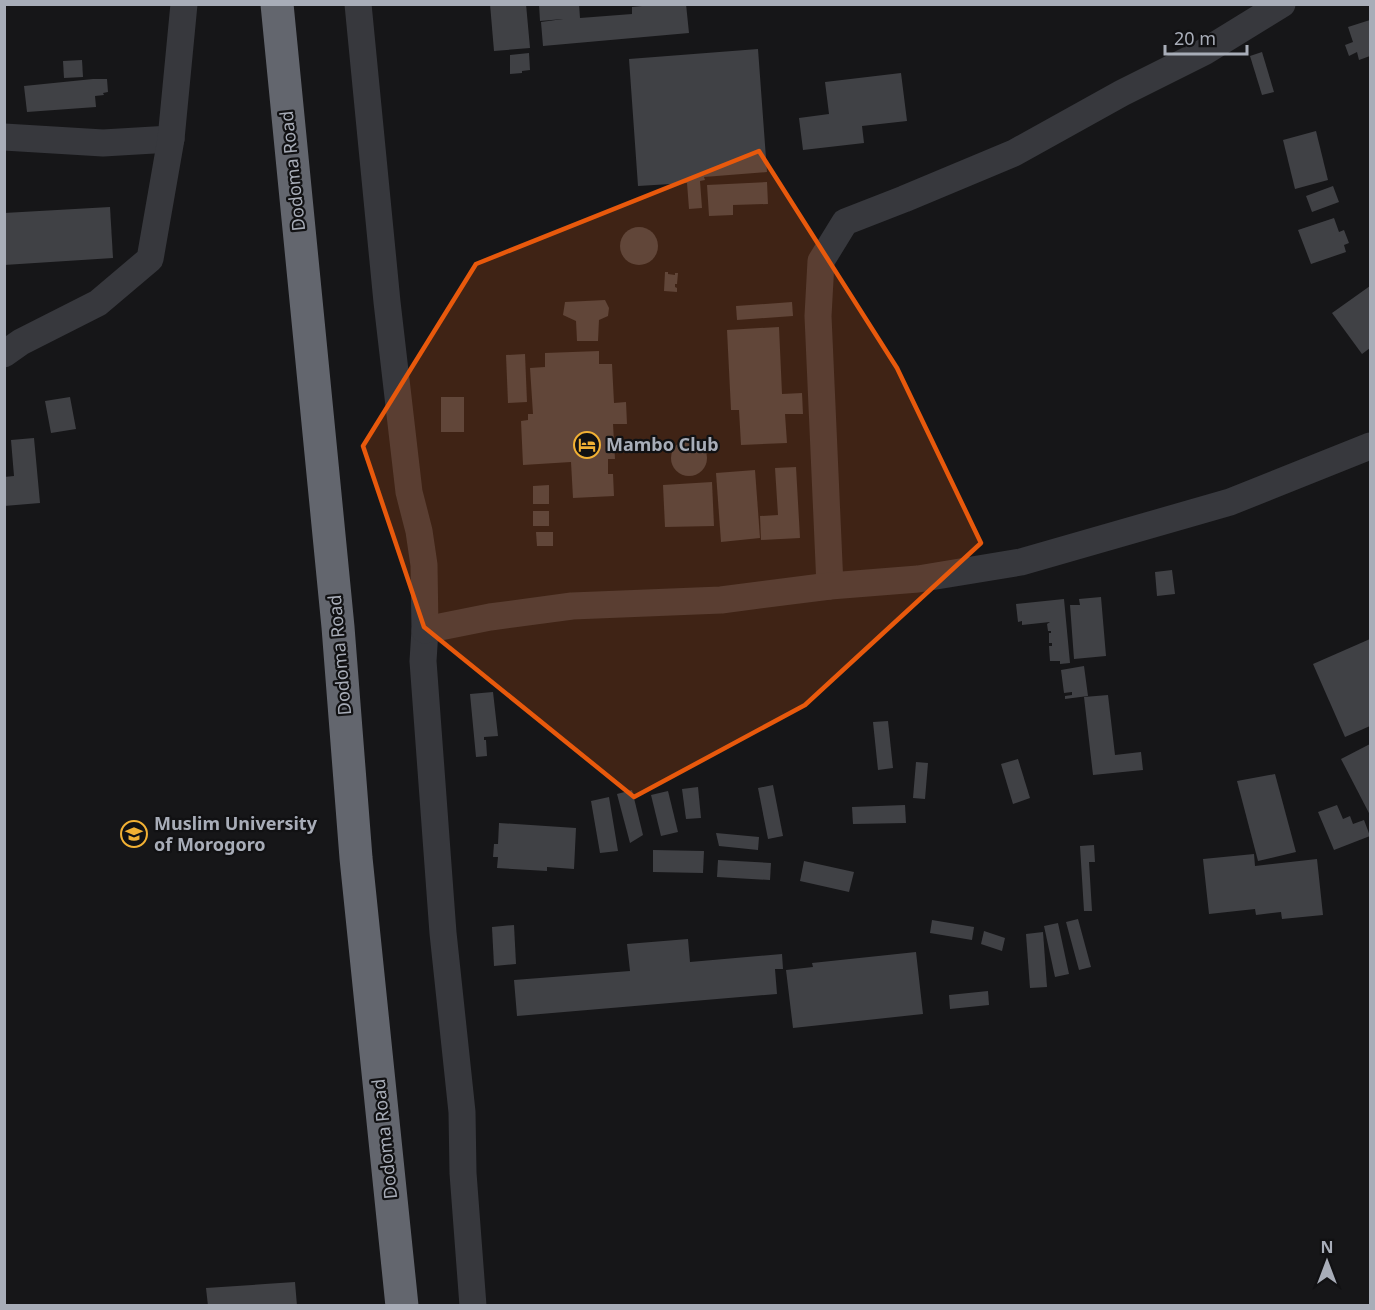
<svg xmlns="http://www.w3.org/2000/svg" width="1375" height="1310" viewBox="0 0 1375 1310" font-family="'Noto Sans',sans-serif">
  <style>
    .building { fill: #404145 }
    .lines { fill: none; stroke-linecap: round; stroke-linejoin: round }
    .minor { stroke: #37383d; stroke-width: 27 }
    .highway { stroke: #63666e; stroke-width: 33 }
    .marked { fill: #e8590c; fill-opacity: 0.2; stroke: #e8590c; stroke-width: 4.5; stroke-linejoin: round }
    .labels { text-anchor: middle; stroke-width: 4.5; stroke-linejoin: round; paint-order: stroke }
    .street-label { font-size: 18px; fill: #a8adb8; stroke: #111113 }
    .poi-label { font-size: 18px; font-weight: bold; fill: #a8adb8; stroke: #111113; text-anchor: start }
  </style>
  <rect width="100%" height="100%" fill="#161618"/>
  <g class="building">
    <path d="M490,4H526L530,48L494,51Z"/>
    <path d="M539,4H579L580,18L632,14V7L662,4H686L689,33L543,46L541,22L563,19L540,21Z"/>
    <path d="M1370,20V56L1359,60L1357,52L1349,56L1345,45L1353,42L1348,27Z"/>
    <path d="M758,49L767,172L704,177L705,180L700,181L702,208L689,209L687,183L638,186L629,59Z"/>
    <path d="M1262,52L1274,92L1262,95L1250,56Z"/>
    <path d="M529,53L530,70L522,71V73L510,74V55Z"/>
    <path d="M82,60L83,77L64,78L63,61Z"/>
    <path d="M901,73L907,121L862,126L864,143L803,150L799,118L829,114L825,82Z"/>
    <path d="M93,79H107L108,92L103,93L104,95L95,96L96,107L27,112L24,86Z"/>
    <path d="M1316,131L1328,180L1295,189L1283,140Z"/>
    <path d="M767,182L768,204L733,205V215L709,216L707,185Z"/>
    <path d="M1333,186L1339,202L1312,212L1306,196Z"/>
    <path d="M110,207L113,258L4,265V213Z"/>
    <path d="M1334,218L1339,232L1344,230L1349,243L1344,245L1346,252L1311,264L1298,230Z"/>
    <circle cx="639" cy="246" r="19"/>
    <path d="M665,272H668V274L675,275V273H678L677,284H675V287L677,288V292L664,291Z"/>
    <path d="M1370,286V348L1362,354L1332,313Z"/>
    <path d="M605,300L609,308L608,316L599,320L598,341H577L576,321L563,315L565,302Z"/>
    <path d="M792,302L793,316L737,320L736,306Z"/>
    <path d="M779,327L782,394L802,393L803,414H785L787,443L741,445L739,410H731L727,330Z"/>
    <path d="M599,351V364H612L614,403L626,402L627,424H613L615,459H608V474H613L614,496L573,498L571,462L523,465L521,421L528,420V414H533L530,368L545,367V353Z"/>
    <path d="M525,354L527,402L508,403L506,355Z"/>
    <path d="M70,397L76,429L51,433L45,401Z"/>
    <rect x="441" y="397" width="23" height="35"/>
    <path d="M34,438L40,503L4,506V477L14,476L11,440Z"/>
    <circle cx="689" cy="458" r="18"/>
    <path d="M796,467L800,538L761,540L760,516L778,515L775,468Z"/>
    <path d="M755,470L760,538L721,542L716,473Z"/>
    <path d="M712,482L714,526L665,527L663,485Z"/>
    <path d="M549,485V504H533V486Z"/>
    <rect x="533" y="511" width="16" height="15"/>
    <path d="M536,532H553V546H537Z"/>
    <path d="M1172,570L1175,594L1157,596L1155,572Z"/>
    <path d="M1101,597L1106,656L1074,659L1070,605H1080L1079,599Z"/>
    <path d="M1064,599L1070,663L1060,664V661H1050L1049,646H1052V643H1049V633H1051V631H1048L1047,624L1050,622L1022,625V621L1018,622L1016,604Z"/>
    <path d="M1370,639V726L1345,737L1313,664Z"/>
    <path d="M1084,666L1088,696L1065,699V696L1072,695V692L1064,693L1061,670Z"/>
    <path d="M493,692L498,736L484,737V740H486L487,756L476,757L470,694Z"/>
    <path d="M1108,695L1115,755L1141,752L1143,770L1093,775L1084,697Z"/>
    <path d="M888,721L893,768L878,770L873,722Z"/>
    <path d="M1370,744V815L1341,759Z"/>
    <path d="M1018,759L1030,798L1013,804L1001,764Z"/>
    <path d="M916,762L928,763L925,799L913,798Z"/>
    <path d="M1275,774L1296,852L1258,861L1237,781Z"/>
    <path d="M773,785L783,836L768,839L758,788Z"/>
    <path d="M698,787L701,818L686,819L682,789Z"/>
    <path d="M632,790L643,835L630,843L617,794Z"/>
    <path d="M668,791L678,832L661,836L651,795Z"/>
    <path d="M609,797L618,851L600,853L591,801Z"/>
    <path d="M905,805L906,823L853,824L852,807Z"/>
    <path d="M1337,805L1343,819L1350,816L1353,824L1364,820L1370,836L1334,850L1318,812Z"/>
    <path d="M499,823L576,828L574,869L547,867V871L497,868L498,857H493L494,844H498Z"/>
    <path d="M716,833L759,837L758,850L719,846Z"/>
    <path d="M1094,845L1095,862H1089L1092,911H1084L1080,846Z"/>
    <path d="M653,850L704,851L703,873L653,872Z"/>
    <path d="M1254,854L1255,866L1317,859L1323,915L1282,919L1281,912L1256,915L1255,909L1209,914L1203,859Z"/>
    <path d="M718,860L771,863L770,880L717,877Z"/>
    <path d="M804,861L854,872L849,892L800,881Z"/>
    <path d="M1078,919L1091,967L1079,970L1066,922Z"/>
    <path d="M932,920L974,927L972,940L930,933Z"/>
    <path d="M1058,923L1069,974L1055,977L1044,926Z"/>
    <path d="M514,925L516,964L494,966L492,927Z"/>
    <path d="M984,931L1005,938L1002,951L981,944Z"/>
    <path d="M1043,932L1047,987L1030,988L1026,934Z"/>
    <path d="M688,939L690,962L782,954L783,969H775L777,994L517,1016L514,980L630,971L627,944Z"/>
    <path d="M916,952L923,1014L793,1028L786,970L813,967L812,963Z"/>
    <path d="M988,991L989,1005L950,1009L949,995Z"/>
    <path d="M295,1282L297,1306H208L206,1288Z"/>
  </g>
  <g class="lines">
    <g class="minor">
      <path d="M358,4L387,302L409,492L419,531L424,565L425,630L423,661L443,933L462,1112L463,1173L473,1306"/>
      <path d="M4,137L103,143L171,139"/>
      <path d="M4,354L21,342L98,303L150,259L171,139L184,4"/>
      <path d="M830,586L818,316L821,261L845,222L904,199L1014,153L1122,93L1204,52L1282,4"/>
      <path d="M425,630L490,617L572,606L721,600L830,586L918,579L1021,562L1230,502L1370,446"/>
    </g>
    <path class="highway" d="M277,4L338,627L356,858L402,1306"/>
  </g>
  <path class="marked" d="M759,151L897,368L981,543L805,705L634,797L424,627L363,446L476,264Z"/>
  <defs>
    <symbol id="hotel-ring" viewBox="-11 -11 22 22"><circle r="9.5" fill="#111113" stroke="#f2b134" stroke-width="1.5"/><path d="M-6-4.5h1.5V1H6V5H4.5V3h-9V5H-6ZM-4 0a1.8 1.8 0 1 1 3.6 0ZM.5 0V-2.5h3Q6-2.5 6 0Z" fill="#f2b134"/></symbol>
    <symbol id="university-ring" viewBox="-11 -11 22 22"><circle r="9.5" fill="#111113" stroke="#f2b134" stroke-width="1.5"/><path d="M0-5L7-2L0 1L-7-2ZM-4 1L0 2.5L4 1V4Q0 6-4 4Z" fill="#f2b134"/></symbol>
  </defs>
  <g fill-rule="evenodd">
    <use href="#hotel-ring" x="572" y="430" width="30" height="30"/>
    <use href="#university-ring" x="119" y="819" width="30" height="30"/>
  </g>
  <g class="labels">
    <g class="street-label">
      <text transform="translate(293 171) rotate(-96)" y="6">Dodoma Road</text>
      <text transform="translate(340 655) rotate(-95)" y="6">Dodoma Road</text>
      <text transform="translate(385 1139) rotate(-96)" y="6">Dodoma Road</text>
    </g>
    <g class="poi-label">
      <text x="606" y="451">Mambo Club</text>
      <text x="154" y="830">Muslim University<tspan x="154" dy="21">of Morogoro</tspan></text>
    </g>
  </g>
  <rect width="1375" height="1310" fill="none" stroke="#a8adb8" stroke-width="12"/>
  <g transform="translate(1327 1262)" stroke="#111113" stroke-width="4.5" paint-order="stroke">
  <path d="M0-4.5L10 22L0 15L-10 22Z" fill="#a8adb8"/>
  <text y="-9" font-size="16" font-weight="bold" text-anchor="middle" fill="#a8adb8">N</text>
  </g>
  <path d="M1165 45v9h82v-9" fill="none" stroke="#a8adb8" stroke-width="3"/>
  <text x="1174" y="45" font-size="18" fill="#a8adb8" stroke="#111113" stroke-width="4.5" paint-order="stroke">20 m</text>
</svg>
